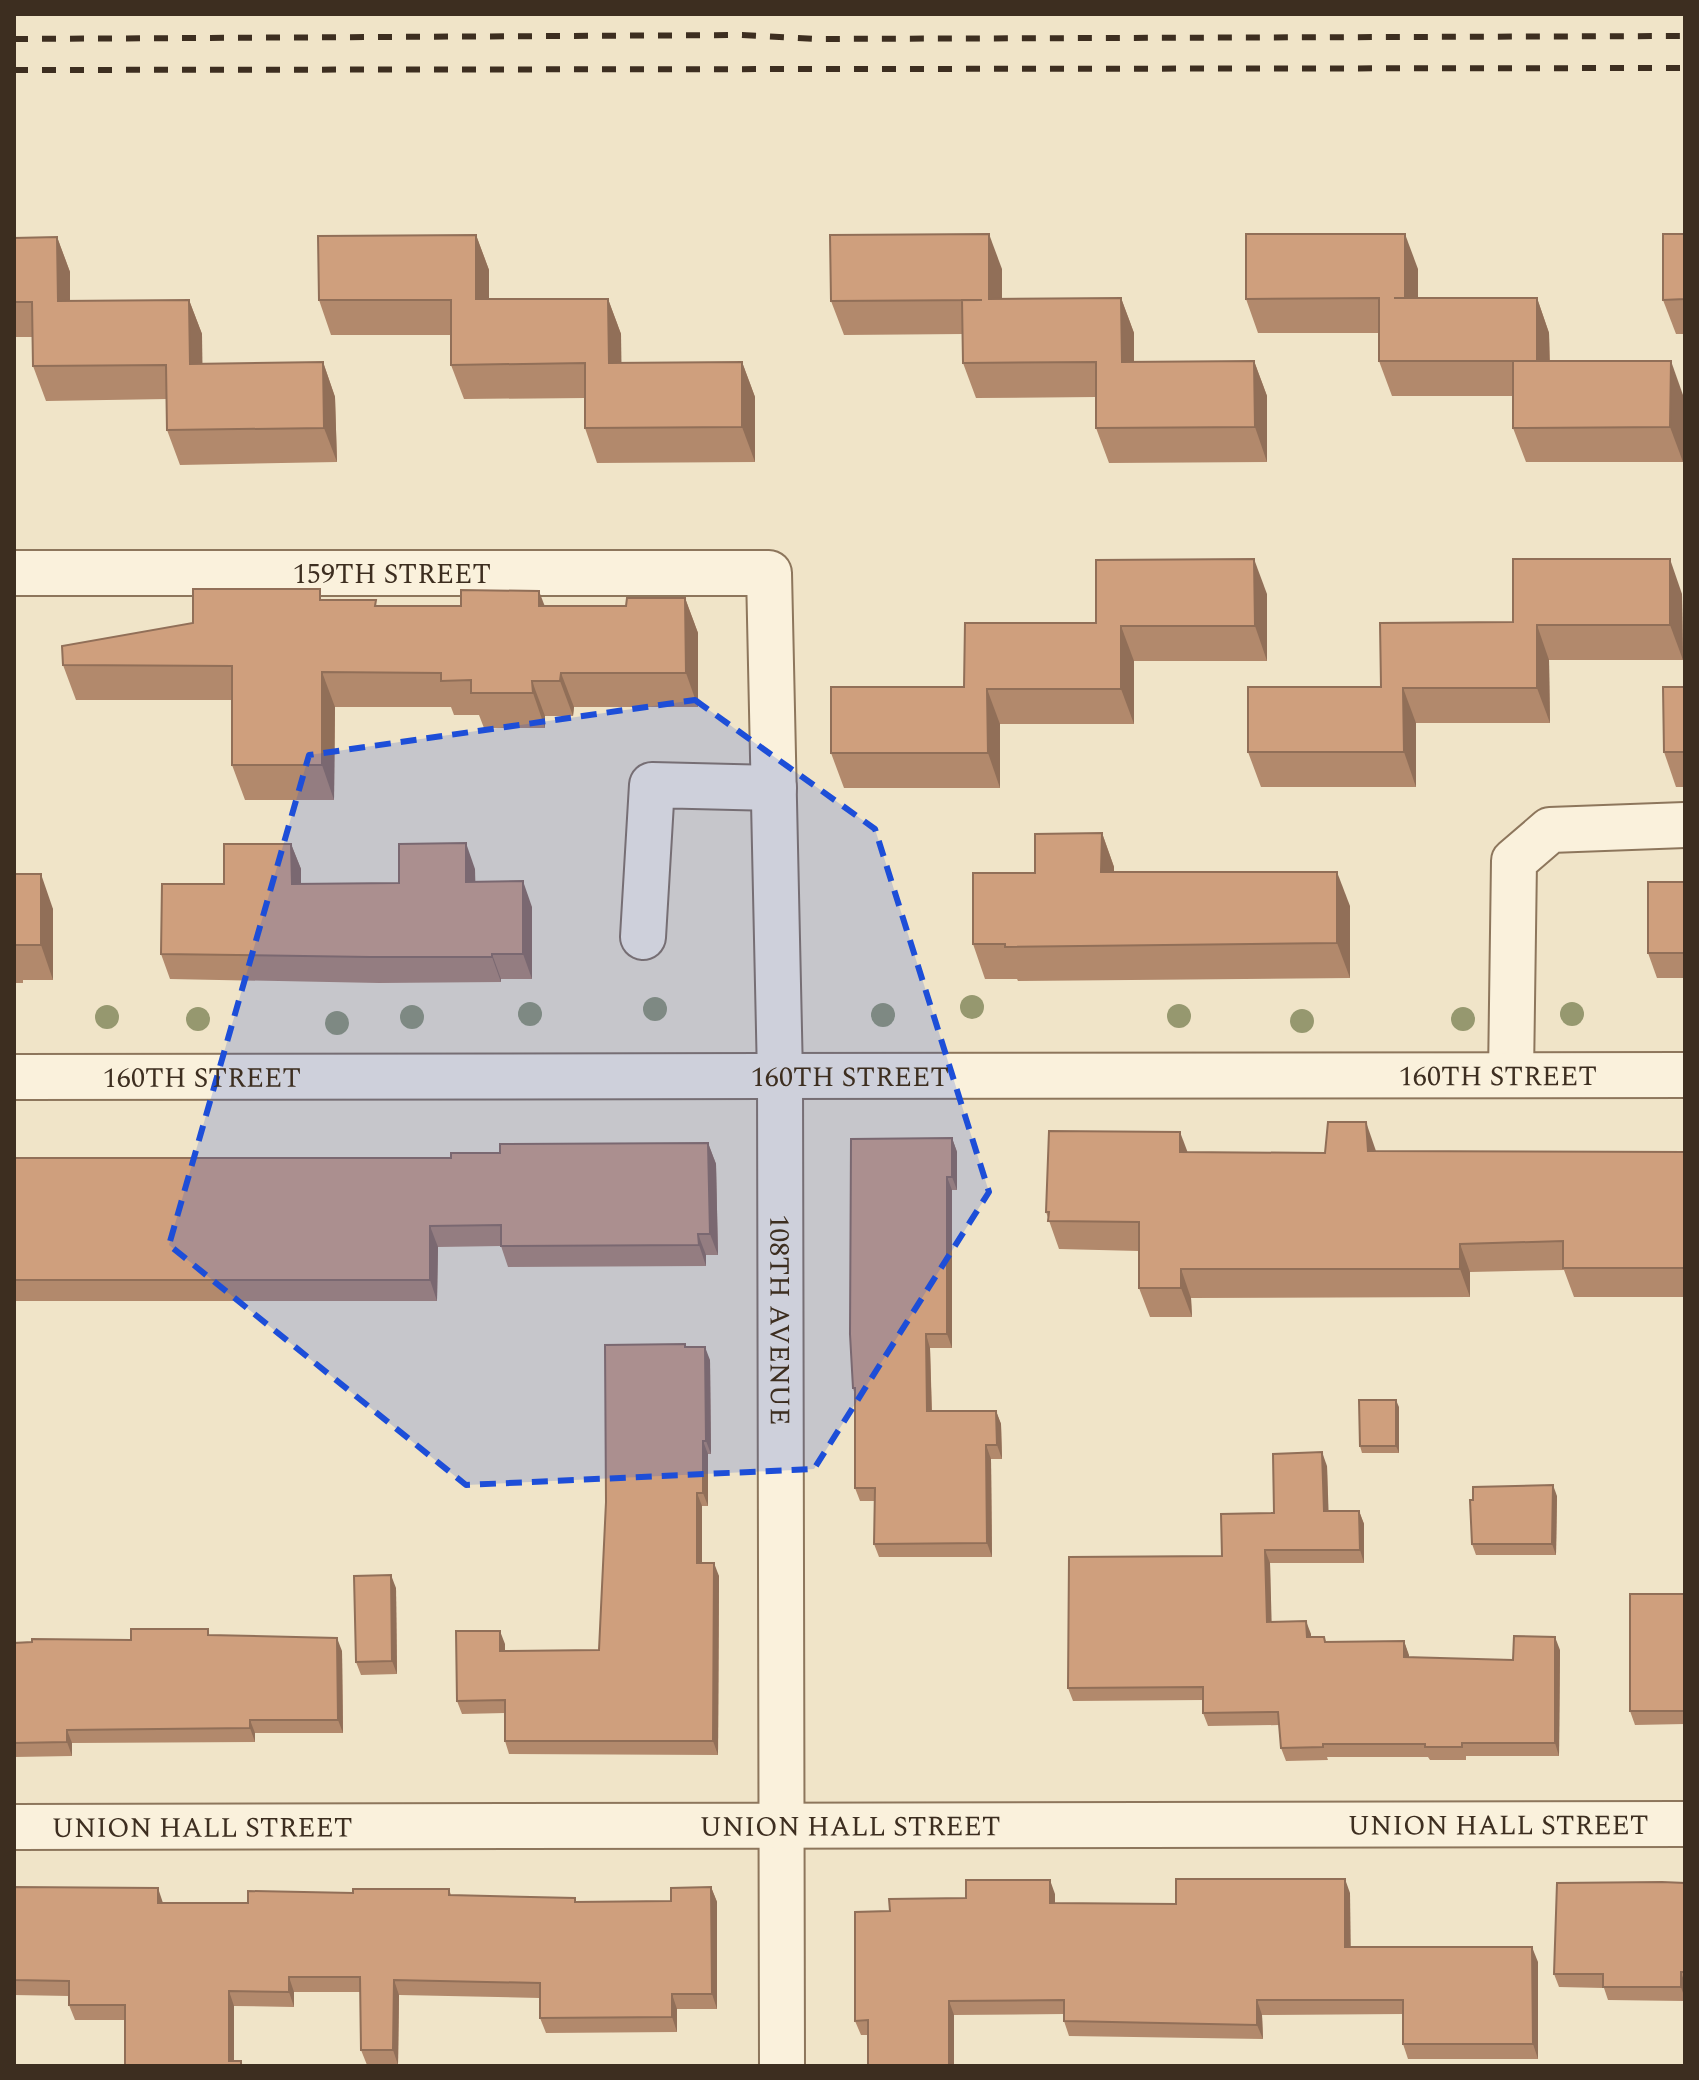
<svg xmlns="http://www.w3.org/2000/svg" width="1699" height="2080" viewBox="0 0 1699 2080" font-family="Spectral,serif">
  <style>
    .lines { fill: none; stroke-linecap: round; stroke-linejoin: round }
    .minor-casing { stroke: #8d765c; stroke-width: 48 }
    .minor { stroke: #faf1dc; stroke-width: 44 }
    .rail { stroke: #3d2e20; stroke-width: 6; stroke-dasharray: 14 14; stroke-linecap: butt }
    .tree { fill: #96986f }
    .wall { fill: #b2896c }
    .shaded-wall { fill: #916f58 }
    .building { fill: #cf9f7d; stroke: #916f58; stroke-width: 2 }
    .marked { fill: #1d4ed8; fill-opacity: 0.2; stroke: #1d4ed8; stroke-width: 6; stroke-dasharray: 16 10; stroke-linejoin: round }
    .labels { text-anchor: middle; stroke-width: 7; stroke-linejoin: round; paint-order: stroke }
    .street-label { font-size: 28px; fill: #3d2e20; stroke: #f7eed8 }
  </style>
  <rect width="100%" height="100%" fill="#f0e4c8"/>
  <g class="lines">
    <defs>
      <g id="minor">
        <path id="s1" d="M14,573H769L780,1076L782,2066"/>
        <path d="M643,937L652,785L774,788"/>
        <path d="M1511,1075L1514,861L1550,830L1685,825"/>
        <path id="s2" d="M14,1077L1685,1075"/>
        <path id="s3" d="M14,1827L1685,1824"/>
      </g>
    </defs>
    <use href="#minor" class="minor-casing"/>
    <use href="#minor" class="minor"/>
    <g class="rail">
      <path d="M14,39L742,35L815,39L1685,36"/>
      <path d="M14,70L1685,68"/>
    </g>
  </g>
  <g class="tree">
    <circle cx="972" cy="1007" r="12"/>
    <circle cx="655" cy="1009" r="12"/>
    <circle cx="530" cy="1014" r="12"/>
    <circle cx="1572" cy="1014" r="12"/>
    <circle cx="883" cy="1015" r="12"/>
    <circle cx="1179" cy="1016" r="12"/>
    <circle cx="107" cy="1017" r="12"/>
    <circle cx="412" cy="1017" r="12"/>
    <circle cx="198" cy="1019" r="12"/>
    <circle cx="1463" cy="1019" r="12"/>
    <circle cx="1302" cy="1021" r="12"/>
    <circle cx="337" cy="1023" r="12"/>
  </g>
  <g class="wall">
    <path d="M1685,234V334H1676L1663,300Z"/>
    <path d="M476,235L489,270V299H608L621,334V363L742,362L755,397V462L597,463L585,428V398L464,399L451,365V335H331L319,300Z"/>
    <path d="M57,237L70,272V301L189,300L202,334V364L323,362L335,397L337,462L180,465L167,430V399L46,401L33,366V337H14V238Z"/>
    <path d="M1002,269V299L1121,298L1134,333V362L1254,361L1267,396V462L1109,463L1096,428V397L976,398L963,363V334L844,335L831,301Z"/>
    <path d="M1418,269V298H1537L1549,333L1550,361L1683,395V462H1526L1513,428V396H1392L1379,361V333H1258L1246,299Z"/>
    <path d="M1267,594V661H1134V724H1000V788H844L831,753L1096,623Z"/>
    <path d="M1682,594L1683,660H1549L1550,723H1416V787H1261L1248,752L1513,622Z"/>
    <path d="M685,598L698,633V707H574L573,716H545V728H484L479,715H454L451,707H335L334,800H245L232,765V700H76L63,665L324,600L378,606H626Z"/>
    <path d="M1685,687V787H1676L1664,752Z"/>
    <path d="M1102,833L1114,867V872L1350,906V978L1018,981L1017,979H985L973,944L1035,873Z"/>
    <path d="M291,844L301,869V884L399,883L475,869V882L532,907V979H501V982L379,983L170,979L161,954L224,884Z"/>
    <path d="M14,874L53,909V980H23V983H14Z"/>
    <path d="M1685,882V978H1657L1648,953Z"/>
    <path d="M952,1138L957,1152V1190H952V1348H930L932,1411H996L1001,1424L1002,1459H991L992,1557H879L874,1544L875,1501H860L855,1488V1395L853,1388Z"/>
    <path d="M708,1143L716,1164L718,1255H706V1266L508,1267L501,1246L438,1247L437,1301H14V1158H451L500,1153Z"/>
    <path d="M1376,1151L1685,1152V1297H1574L1564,1270L1470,1272V1297L1191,1298L1192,1317H1150L1139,1288V1251L1059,1249L1046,1212L1188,1152L1325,1153Z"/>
    <path d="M686,1347L710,1360L711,1454H708V1506H702V1563L719,1576L718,1755L509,1754L505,1741V1713L462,1714L457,1701L505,1644V1651L599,1650Z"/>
    <path d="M1399,1407V1453H1362L1360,1446Z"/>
    <path d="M1327,1466L1328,1511H1359L1364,1524V1563H1270L1271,1622L1311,1634V1637H1324L1326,1642L1404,1641L1409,1657L1513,1660L1560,1650L1559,1756H1466V1760H1430L1428,1757H1327L1328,1760L1286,1761L1281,1748L1279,1725L1208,1726L1203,1713V1700L1073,1701L1068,1688L1222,1556L1274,1513Z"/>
    <path d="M1557,1496L1556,1555H1476L1472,1544Z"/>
    <path d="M396,1588L397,1674L361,1675L356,1662Z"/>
    <path d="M1685,1594V1724L1635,1725L1630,1711Z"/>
    <path d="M210,1635L342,1651L343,1733H255V1742L72,1743V1756L14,1757V1643L131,1640Z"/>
    <path d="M1685,1883V2001L1608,2000L1604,1988L1559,1987L1554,1974Z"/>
    <path d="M14,1887L163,1903H248L353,1893L449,1889L451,1895L575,1898L576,1902L671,1901L711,1887L717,1902V2009H677V2032L546,2033L540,2018V1998L399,1995L398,2065H367L361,2050L360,1992H294V2007L234,2006V2061H241L243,2066H125V2020H75L69,2005V1996L14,1995Z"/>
    <path d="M1350,1893V1947L1538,1962V2059H1408L1403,2044V2014L1262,2015L1263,2039L1069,2036L1064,2021V2014L954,2015L868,2035H861L855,2021L890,1911L966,1898L1055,1894V1903L1176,1904Z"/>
  </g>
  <g class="shaded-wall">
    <path d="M989,234L1002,269V334L989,299Z"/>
    <path d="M1405,234L1418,269V333L1405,298Z"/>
    <path d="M476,235L489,270V334L476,299Z"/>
    <path d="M57,237L70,272V336L58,301Z"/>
    <path d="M1121,298L1134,333V397L1122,362Z"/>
    <path d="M1537,298L1549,333L1550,396L1537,361Z"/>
    <path d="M608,299L621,334L622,398L609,363Z"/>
    <path d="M189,300L202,334L203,399L190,364Z"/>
    <path d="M1254,361L1267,396V462L1255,427Z"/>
    <path d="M1671,361L1683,395V462L1670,427Z"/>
    <path d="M323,362L335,397L337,462L324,428Z"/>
    <path d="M742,362L755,397V462L742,427Z"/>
    <path d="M1254,559L1267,594V661L1255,626Z"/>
    <path d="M1670,559L1682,594L1683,660L1670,625Z"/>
    <path d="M539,591L552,625L539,606Z"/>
    <path d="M685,598L698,633V707L686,673Z"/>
    <path d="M1537,625L1549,660L1550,723L1537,688Z"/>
    <path d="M1121,626L1134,661V724L1121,689Z"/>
    <path d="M322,672L335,707L334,800L322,765Z"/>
    <path d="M561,673L574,707L573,716L560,681Z"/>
    <path d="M532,681L545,716V728L533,693Z"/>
    <path d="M1403,688L1416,723V787L1404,752Z"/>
    <path d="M987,689L1000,724V788L988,753Z"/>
    <path d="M1102,833L1114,867V907L1101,872Z"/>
    <path d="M466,843L475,869L476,908L466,882Z"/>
    <path d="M291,844L301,869V909L292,884Z"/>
    <path d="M1337,872L1350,906V978L1337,943Z"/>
    <path d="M41,874L53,909V980L41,945Z"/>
    <path d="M523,881L532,907V979L523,954Z"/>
    <path d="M492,954L501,979V982L492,957Z"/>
    <path d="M1366,1122L1376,1151H1368Z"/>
    <path d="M1180,1132L1191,1161L1180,1152Z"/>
    <path d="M952,1138L957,1152V1190L952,1177Z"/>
    <path d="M708,1143L716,1164L718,1255L710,1234Z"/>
    <path d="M947,1177L952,1190V1348L947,1334Z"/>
    <path d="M430,1226L438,1247L437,1301L430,1280Z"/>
    <path d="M698,1234L706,1255V1266L699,1245Z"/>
    <path d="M1460,1244L1470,1272V1297L1460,1269Z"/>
    <path d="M1181,1269L1191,1298L1192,1317L1181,1288Z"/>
    <path d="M926,1334L930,1348L932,1424L927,1411Z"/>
    <path d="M705,1347L710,1360L711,1454L706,1441Z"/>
    <path d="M1396,1400L1399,1407V1453L1396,1446Z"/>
    <path d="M996,1411L1001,1424L1002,1459L997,1445Z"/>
    <path d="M703,1441L708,1454V1506L703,1493Z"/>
    <path d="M986,1445L991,1459L992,1557L987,1543Z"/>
    <path d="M1322,1452L1327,1466L1329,1524L1324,1511Z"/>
    <path d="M1553,1485L1557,1496L1556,1555L1552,1544Z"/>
    <path d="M697,1493L702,1506V1576L697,1563Z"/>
    <path d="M1359,1511L1364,1524V1563L1360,1550Z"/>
    <path d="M1265,1550L1270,1563L1272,1635L1267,1622Z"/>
    <path d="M714,1563L719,1576L718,1755L713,1741Z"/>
    <path d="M391,1575L396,1588L397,1674L392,1661Z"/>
    <path d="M1306,1621L1311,1634V1650L1307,1637Z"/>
    <path d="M500,1631L505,1644V1664L500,1651Z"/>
    <path d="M1555,1637L1560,1650L1559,1756L1555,1743Z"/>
    <path d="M337,1638L342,1651L343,1733L338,1720Z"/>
    <path d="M1404,1641L1409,1655V1670L1404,1657Z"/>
    <path d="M250,1720L255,1733V1742L250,1728Z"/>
    <path d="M67,1730L72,1743V1756L67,1742Z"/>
    <path d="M1345,1879L1350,1893L1351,1962L1345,1947Z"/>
    <path d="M1050,1880L1055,1894V1918L1050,1903Z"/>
    <path d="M711,1887L717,1902V2009L712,1994Z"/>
    <path d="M158,1888L163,1903H158Z"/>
    <path d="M1532,1947L1538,1962V2059L1533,2044Z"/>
    <path d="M1681,1972L1685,1984V1999L1681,1987Z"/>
    <path d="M289,1977L294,1992V2007L289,1992Z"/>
    <path d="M394,1980L399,1995L398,2065L393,2050Z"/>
    <path d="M229,1991L234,2006V2066L229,2061Z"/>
    <path d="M672,1994L677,2009V2032L672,2017Z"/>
    <path d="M1257,2000L1262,2015L1263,2039L1257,2025Z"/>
    <path d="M949,2001L954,2015V2066H949Z"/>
  </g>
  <g class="building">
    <path d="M989,234V299L1121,298L1122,362L1254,361L1255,427L1096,428V362L963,363L962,300H982L831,301L830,235Z"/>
    <path d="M1246,234H1405V298H1394H1537V361H1379V298L1246,299Z"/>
    <path d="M1663,234H1685V299L1663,300Z"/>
    <path d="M476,235V299H608L609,363L742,362V427L585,428V363L451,365V300H319L318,236Z"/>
    <path d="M57,237L58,301L189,300L190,364L323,362L324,428L167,430L166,365L33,366L32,302H14V238Z"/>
    <path d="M1513,361H1671L1670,427L1513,428Z"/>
    <path d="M1254,559L1255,626H1121V689H987L988,753H831V687H964L965,623H1096V560Z"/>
    <path d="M1513,559H1670V625H1537V688H1403L1404,752H1248V687H1381L1380,623L1513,622Z"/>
    <path d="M193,589H320V600H376L375,606H461V590L539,591V606H626L627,598H685L686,673H561L560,681H532L533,693H471V680L441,681V673L322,672V765H232V666L63,665L62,646L193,623Z"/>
    <path d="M1663,687H1685V752H1664Z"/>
    <path d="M1102,833L1101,872H1337V943L1005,947V944H973V873H1035V834Z"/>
    <path d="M466,843V882L523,881V954H492V957H370L161,954L162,884H224V844H291L292,884L399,883V844Z"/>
    <rect x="14" y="874" width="27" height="71"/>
    <rect x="1648" y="882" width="37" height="71"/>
    <path d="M1328,1122H1366L1368,1151L1685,1152V1268H1563V1241L1460,1244V1269H1181V1288H1139V1222L1048,1221L1049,1212H1046L1049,1131L1180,1132V1152L1325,1153Z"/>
    <path d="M952,1138V1177H947V1334H926L927,1411H996L997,1445H986L987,1543L874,1544L875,1488H855V1388H853L850,1334L851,1139Z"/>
    <path d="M708,1143L710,1234H698L699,1245L501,1246V1225L430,1226V1280H14V1158H451V1153H500V1144Z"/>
    <path d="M685,1344V1347H705L706,1441H703V1493H697V1563H714L713,1741H505V1700L457,1701L456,1631H500V1651L599,1650L606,1502L605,1345Z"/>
    <path d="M1359,1400H1396V1446H1360Z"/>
    <path d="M1322,1452L1324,1511H1359L1360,1550H1265L1267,1622L1306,1621L1307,1637H1324L1325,1642L1404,1641V1657L1513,1660L1514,1636L1555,1637V1743H1462V1747H1425V1744H1323V1747L1281,1748L1278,1712L1203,1713V1687L1068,1688L1069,1557L1222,1556L1221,1514L1274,1513L1273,1454Z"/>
    <path d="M1553,1485L1552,1544H1472L1470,1500H1473V1487Z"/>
    <path d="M391,1575L392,1661L356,1662L354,1576Z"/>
    <rect x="1630" y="1594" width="55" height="117"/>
    <path d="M131,1629H208V1635L337,1638L338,1720H250V1728L67,1730V1742L14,1743V1643L32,1642V1639L131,1640Z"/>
    <path d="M1176,1879H1345V1947H1532L1533,2044H1403V2000H1257V2025L1064,2021V2000L949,2001V2066H868V2020L855,2021V1912L890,1911L889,1899L966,1898V1880H1050V1903L1176,1904Z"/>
    <path d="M1662,1882L1685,1883V1972H1681V1987H1603V1974H1554L1557,1883Z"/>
    <path d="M14,1887L158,1888V1903H248V1891L353,1893V1889H449V1895L575,1898V1902L671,1901V1888L711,1887L712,1994H672V2017L540,2018V1983L394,1980L393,2050H361L360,1977H289V1992L229,1991V2061H241V2066H125V2005H69V1981L14,1980Z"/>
  </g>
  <path class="marked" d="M695,700L875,829L989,1192L814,1469L466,1485L169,1245L309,755Z"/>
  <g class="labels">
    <g class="street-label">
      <text dy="10" stroke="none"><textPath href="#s1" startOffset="378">159TH STREET</textPath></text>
      <text dy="10" stroke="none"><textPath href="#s2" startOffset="1484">160TH STREET</textPath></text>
      <text dy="10" stroke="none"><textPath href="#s2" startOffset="188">160TH STREET</textPath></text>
      <text dy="10" stroke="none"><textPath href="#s2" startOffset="836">160TH STREET</textPath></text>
      <text dy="10" stroke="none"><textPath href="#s1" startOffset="1502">108TH AVENUE</textPath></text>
      <text dy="10" stroke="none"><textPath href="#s3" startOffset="1484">UNION HALL STREET</textPath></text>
      <text dy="10" stroke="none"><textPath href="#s3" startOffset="836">UNION HALL STREET</textPath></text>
      <text dy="10" stroke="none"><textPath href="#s3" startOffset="188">UNION HALL STREET</textPath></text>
    </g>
  </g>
  <rect width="1699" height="2080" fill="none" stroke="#3d2e20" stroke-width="32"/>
</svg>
